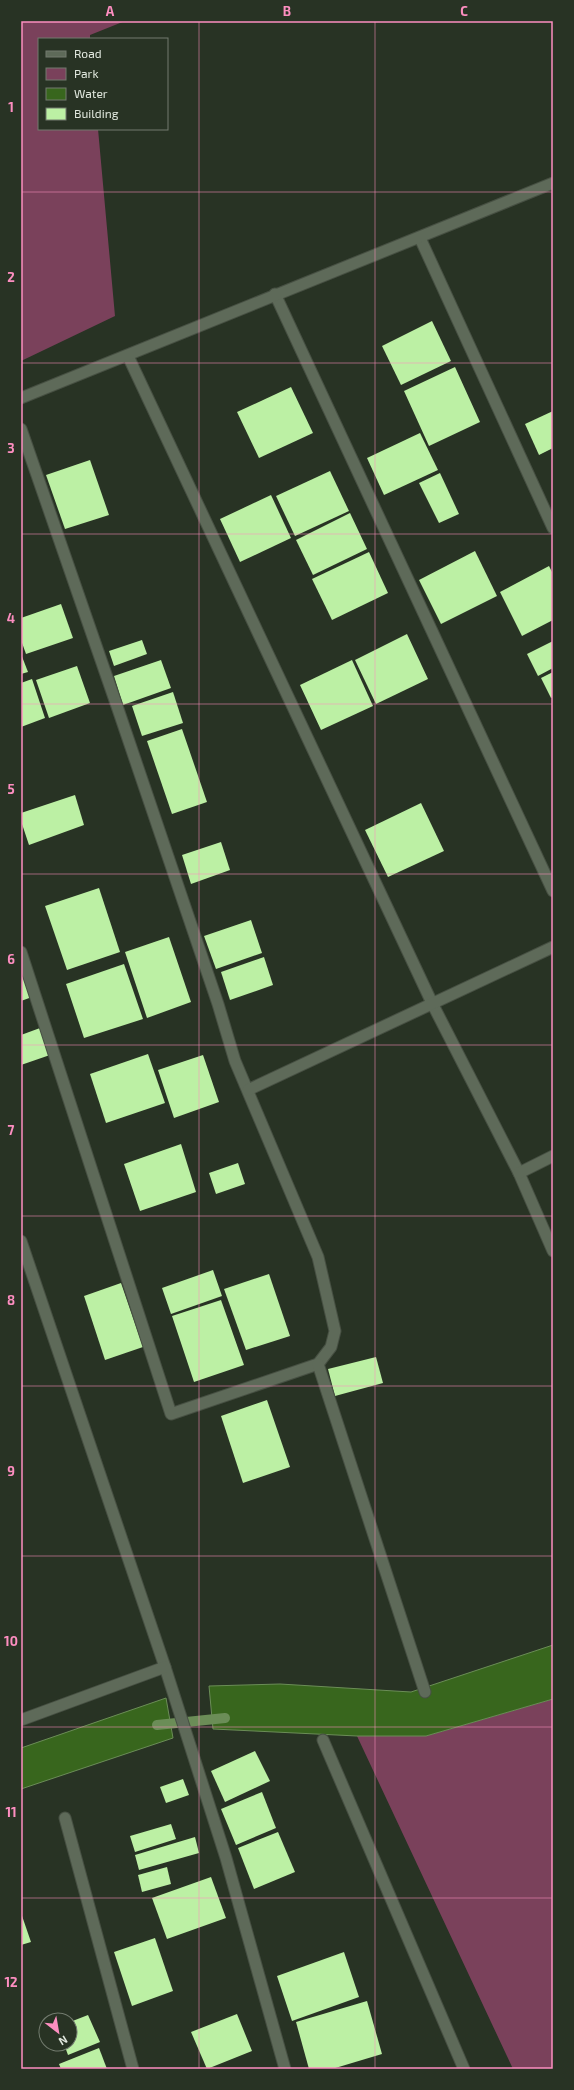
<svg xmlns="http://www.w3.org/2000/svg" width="574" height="2090" viewBox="0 0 574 2090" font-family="'Exo 2',sans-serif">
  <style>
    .green { fill: #7a415b }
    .water { fill: #38661d; stroke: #6b8d57 }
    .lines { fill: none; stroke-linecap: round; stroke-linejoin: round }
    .stream { stroke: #6b8d57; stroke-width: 10 }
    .building { fill: #bcf0a4 }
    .minor-casing { stroke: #475043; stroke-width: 13 }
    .minor { stroke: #5e6a59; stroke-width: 11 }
    .grid { fill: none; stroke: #fd8ec0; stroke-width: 1; stroke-opacity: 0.55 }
    .neatline { fill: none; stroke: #fd8ec0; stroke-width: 1.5 }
    .grid-label { font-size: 13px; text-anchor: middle; font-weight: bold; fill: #fd8ec0 }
  </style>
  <rect width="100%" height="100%" fill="#283324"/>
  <g class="green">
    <path d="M21,21H125L90,35V39H39V129H98L115,316L21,361Z"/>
    <path d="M553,1699V2069H513L357,1736H426Z"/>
  </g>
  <g class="water">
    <path d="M553,1645V1699L426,1736H357L213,1729L209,1686L280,1684L411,1692Z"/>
    <path d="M166,1698L173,1738L21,1789V1748Z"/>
  </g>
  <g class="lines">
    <path class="stream" d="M157,1725L225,1718"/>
  </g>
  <g class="building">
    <path d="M432,321L451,361L401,385L382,346Z"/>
    <path d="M455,367L480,422L429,446L404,391Z"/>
    <path d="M291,387L313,433L259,458L237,412Z"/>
    <path d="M553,411V448L539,455L525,424Z"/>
    <path d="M420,433L438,470L384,495L367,458Z"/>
    <path d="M90,460L109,515L65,529L46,475Z"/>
    <path d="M330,471L349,511L295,536L276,496Z"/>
    <path d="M440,473L459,514L439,523L419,483Z"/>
    <path d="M271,495L291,538L240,562L220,519Z"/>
    <path d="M350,513L367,549L313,575L296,540Z"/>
    <path d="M475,551L497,596L441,624L419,580Z"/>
    <path d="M369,552L388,593L332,620L312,579Z"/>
    <path d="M549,566L553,574V620L522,636L500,592Z"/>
    <path d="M61,604L73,638L26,654L21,640V618Z"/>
    <path d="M407,634L428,679L376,704L355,660Z"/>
    <path d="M142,640L147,654L114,666L109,651Z"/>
    <path d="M553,641V668L538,676L527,654Z"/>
    <path d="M21,654L28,672L21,674Z"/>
    <path d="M161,660L171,688L123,705L114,676Z"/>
    <path d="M352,660L373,706L321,730L300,685Z"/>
    <path d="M77,666L90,703L49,718L36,680Z"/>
    <path d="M553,672V697L551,698L541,678Z"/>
    <path d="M32,679L45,718L21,727V683Z"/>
    <path d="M173,692L183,723L142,736L132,706Z"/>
    <path d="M182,729L207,802L172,814L147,741Z"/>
    <path d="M75,795L84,825L29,845L21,821V813Z"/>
    <path d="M421,803L444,851L388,877L365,830Z"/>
    <path d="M221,842L230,870L191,884L182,855Z"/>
    <path d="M99,888L120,952L67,970L45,906Z"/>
    <path d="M251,920L262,953L216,969L204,936Z"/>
    <path d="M169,937L191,1002L147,1018L125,952Z"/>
    <path d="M264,957L273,985L230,1000L221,972Z"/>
    <path d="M124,964L143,1019L84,1038L66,984Z"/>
    <path d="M21,965L32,997L21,1001Z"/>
    <path d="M40,1028L50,1055L21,1065V1035Z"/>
    <path d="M148,1054L165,1103L106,1123L90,1074Z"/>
    <path d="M203,1055L219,1102L174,1118L158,1070Z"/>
    <path d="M181,1144L196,1192L140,1211L124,1164Z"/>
    <path d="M238,1163L245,1184L216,1194L209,1173Z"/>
    <path d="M213,1270L222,1296L171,1314L162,1288Z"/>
    <path d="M269,1274L290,1336L246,1350L224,1289Z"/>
    <path d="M121,1283L143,1347L105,1360L84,1296Z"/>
    <path d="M221,1300L244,1365L194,1382L172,1316Z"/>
    <path d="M376,1357L383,1383L335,1396L328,1369Z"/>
    <path d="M267,1400L290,1467L243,1483L221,1416Z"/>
    <path d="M255,1751L270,1781L225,1802L211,1771Z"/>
    <path d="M183,1779L189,1795L166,1803L160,1787Z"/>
    <path d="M262,1792L276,1828L236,1845L221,1809Z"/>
    <path d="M171,1824L176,1839L135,1852L130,1836Z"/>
    <path d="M278,1832L295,1872L254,1889L238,1848Z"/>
    <path d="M195,1837L199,1853L139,1870L135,1855Z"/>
    <path d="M167,1867L171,1884L142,1892L138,1875Z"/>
    <path d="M211,1877L226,1918L167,1939L152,1898Z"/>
    <path d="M21,1913L31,1942L21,1945Z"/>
    <path d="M155,1938L173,1991L132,2006L114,1952Z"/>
    <path d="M344,1952L359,1997L292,2021L277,1976Z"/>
    <path d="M367,2001L382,2054L332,2069H309L296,2022Z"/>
    <path d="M237,2014L252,2051L207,2069L191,2032Z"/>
    <path d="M88,2015L100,2042L68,2055L64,2044H70V2022Z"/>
    <path d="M99,2048L107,2069H61L59,2064Z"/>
  </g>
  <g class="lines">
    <defs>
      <g id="minor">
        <path d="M420,238L553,528"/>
        <path d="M275,294L553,891"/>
        <path d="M128,356L432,1003L519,1173L553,1251"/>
        <path d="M21,398L553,183"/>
        <path d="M21,429L119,712L218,1004L235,1061L318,1257L335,1331L331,1347L318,1364L171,1414L21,952"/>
        <path d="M248,1090L553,947"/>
        <path d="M519,1173L553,1156"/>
        <path d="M21,1241L165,1667L226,1858L285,2069"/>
        <path d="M318,1364L425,1692"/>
        <path d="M21,1720L165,1667"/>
        <path d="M323,1740L464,2069"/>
        <path d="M65,1818L133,2069"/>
      </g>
    </defs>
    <use href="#minor" class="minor-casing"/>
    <use href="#minor" class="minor"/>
  </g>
  <path class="grid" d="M199,21V2069M375,21V2069M21,192H553M21,363H553M21,534H553M21,704H553M21,874H553M21,1045H553M21,1216H553M21,1386H553M21,1556H553M21,1727H553M21,1898H553"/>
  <rect width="574" height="2090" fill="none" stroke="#283324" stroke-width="44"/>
  <rect x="38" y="38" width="130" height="92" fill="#283324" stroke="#727b6e"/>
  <rect x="46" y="51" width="20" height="6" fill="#5e6a59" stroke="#727b6e"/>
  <text x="74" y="58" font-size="12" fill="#e1e8de">Road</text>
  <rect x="46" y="68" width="20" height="12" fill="#7a415b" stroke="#727b6e"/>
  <text x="74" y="78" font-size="12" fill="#e1e8de">Park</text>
  <rect x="46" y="88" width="20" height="12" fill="#38661d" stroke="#727b6e"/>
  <text x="74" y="98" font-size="12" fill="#e1e8de">Water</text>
  <rect x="46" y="108" width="20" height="12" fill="#bcf0a4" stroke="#727b6e"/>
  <text x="74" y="118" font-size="12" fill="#e1e8de">Building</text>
  <g transform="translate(58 2032) rotate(149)"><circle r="19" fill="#283324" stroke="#727b6e"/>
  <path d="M0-3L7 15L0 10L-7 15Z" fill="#fd8ec0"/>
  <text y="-6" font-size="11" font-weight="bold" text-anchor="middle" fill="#e1e8de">N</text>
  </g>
  <rect x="22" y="22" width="530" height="2046" class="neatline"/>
  <g class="grid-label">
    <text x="110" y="16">A</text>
    <text x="287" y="16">B</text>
    <text x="464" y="16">C</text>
    <text x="11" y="112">1</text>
    <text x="11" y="282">2</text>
    <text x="11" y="453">3</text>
    <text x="11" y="623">4</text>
    <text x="11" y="794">5</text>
    <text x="11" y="964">6</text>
    <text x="11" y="1135">7</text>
    <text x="11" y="1305">8</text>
    <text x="11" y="1476">9</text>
    <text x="11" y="1646">10</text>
    <text x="11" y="1817">11</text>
    <text x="11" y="1987">12</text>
  </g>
</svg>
